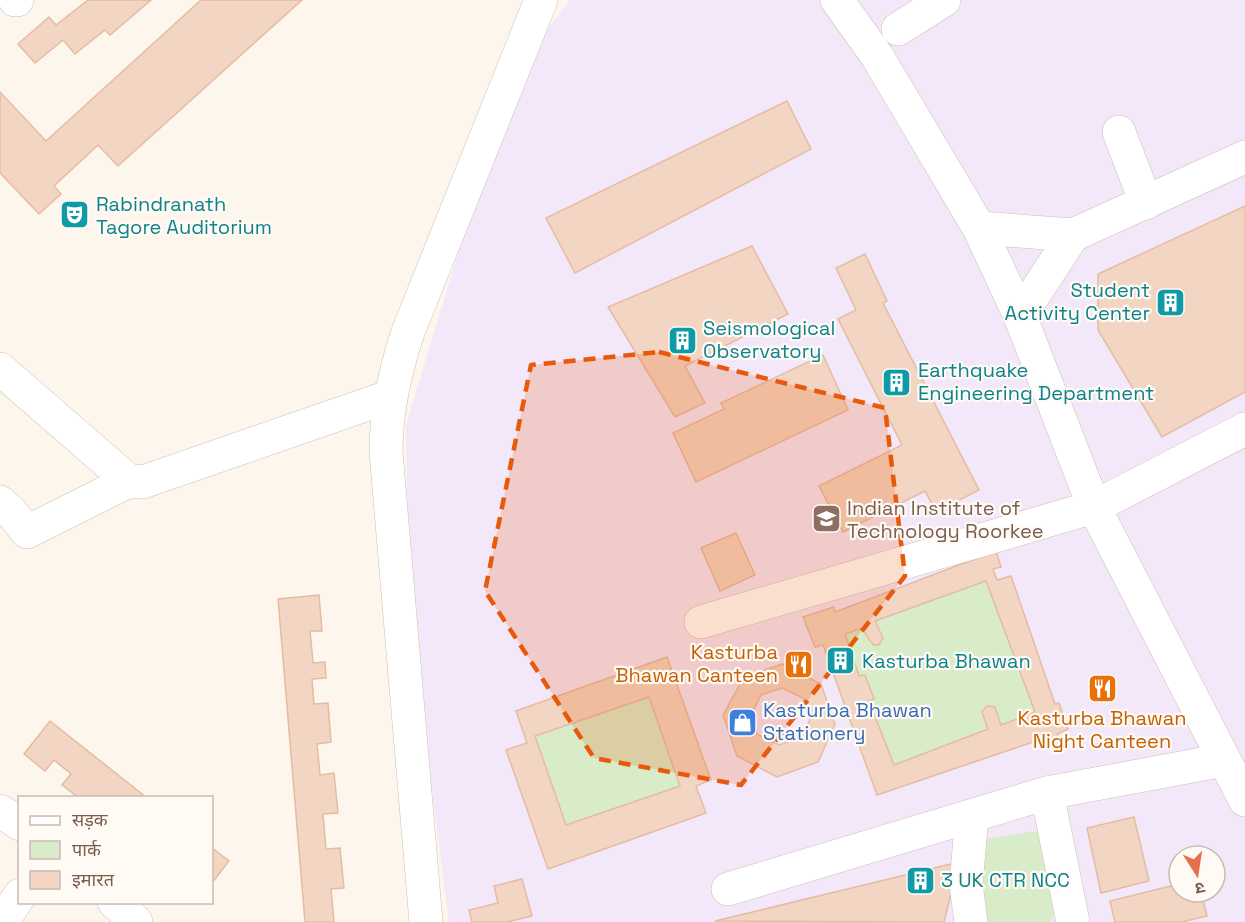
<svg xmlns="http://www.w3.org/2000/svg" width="1245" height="922" viewBox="0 0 1245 922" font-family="'Space Grotesk','Noto Sans Devanagari',sans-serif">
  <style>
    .education { fill: #f3e8fa; fill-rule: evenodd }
    .green { fill: #d8ecc9 }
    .building { fill: #f3d5c3; stroke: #e6bba3; stroke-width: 1.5; fill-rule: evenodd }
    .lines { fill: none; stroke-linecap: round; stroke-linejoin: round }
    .minor-casing { stroke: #d1beb0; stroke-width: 34 }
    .minor { stroke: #fff; stroke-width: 33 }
    .marked { fill: #e8590c; fill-opacity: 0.2; stroke: #e8590c; stroke-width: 4.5; stroke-dasharray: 12 8; stroke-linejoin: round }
    .labels { text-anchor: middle; stroke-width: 4.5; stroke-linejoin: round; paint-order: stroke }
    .culture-label { font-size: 20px; fill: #0d838f; stroke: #fffaf3; text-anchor: start }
    .education-label { font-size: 20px; fill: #785e54; stroke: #fffaf3; text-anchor: start }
    .food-label { font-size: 20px; fill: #c56008; stroke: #fffaf3; text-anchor: end }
    .shop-label { font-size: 20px; fill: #366cbe; stroke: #fffaf3; text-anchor: start }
  </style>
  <rect width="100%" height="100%" fill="#fdf6ec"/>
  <path class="education" d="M570,0H1245V922H449L409,613L406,425L458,253L544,33ZM1179,856H1215V892H1179Z"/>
  <g class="green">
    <path d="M986,581L1035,712L1001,725L995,707L987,706L983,712L988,729L894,765L869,701L874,699L865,675L859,676L845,634L862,628L879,645L883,638L875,621Z"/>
    <path d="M649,697L680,786L566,825L535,736Z"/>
    <path d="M1036,831L1043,840L1058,903L1052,904L1054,915L1050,922H984L978,847L984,839Z"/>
  </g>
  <g class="building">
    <path d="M88,0H151L110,35L105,30L75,54L63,40L35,63L18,44L49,17L56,25Z"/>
    <path d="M201,0H302L118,166L98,145L54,186L61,194L39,214L0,173V92L46,141Z"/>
    <path d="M787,101L811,149L575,273L546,218Z"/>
    <path d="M1245,206V392L1162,437L1098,330V274Z"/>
    <path d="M752,246L788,314L685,366L705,403L675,417L608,307Z"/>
    <path d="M865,254L887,301L883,303L979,490L936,512L925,491L843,532L819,486L902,445L838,319L856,310L836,268Z"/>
    <path d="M823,355L848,410L696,482L673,433L724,409L721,403Z"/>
    <path d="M736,533L755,575L720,591L701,548Z"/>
    <path d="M996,551L1001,567L993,569L997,580L1011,576L1055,704L1059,703L1068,729L1057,734L1059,739L1038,747L1036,741L877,795L823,645L815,647L803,617L834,607L835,612ZM986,581L1035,712L1001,725L995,707L987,706L982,712L988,729L894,765L869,701L874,699L865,675L859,676L845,634L862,628L870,641L874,645H879L883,638L875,621Z"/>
    <path d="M319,595L322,631H310L313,663L325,662L326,678L312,679L314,704L328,703L331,742L317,744L320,775L334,773L338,813L323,814L326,849L340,848L344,888L331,889L334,922H305L278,599Z"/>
    <path d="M667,657L711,780L696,786L706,813L548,869L506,750L527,743L516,711ZM649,697L680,786L566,825L535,736Z"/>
    <path d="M782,664L821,684L835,724L818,762L777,777L737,756L723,715L744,677ZM782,688L803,698L810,720L800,738L779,745L757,734L752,713L761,695Z"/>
    <path d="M50,721L147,798H79L62,785L71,774L54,760L45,771L24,754Z"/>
    <path d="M1134,817L1149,881L1101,893L1087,828Z"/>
    <path d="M212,848L229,861L212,883Z"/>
    <path d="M959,862L944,922L715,921Z"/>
    <path d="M522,879L532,916L507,922H472L469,910L498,903L494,886Z"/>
    <path d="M1179,884V892H1201L1207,916L1182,922H1115L1110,901Z"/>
  </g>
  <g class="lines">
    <defs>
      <g id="minor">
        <path d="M15,0H17"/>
        <path d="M837,0L877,56L979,228L1020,316L1094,507L1245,800"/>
        <path d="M898,29L944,0"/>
        <path d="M1119,132L1146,203"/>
        <path d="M979,228L1073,235L1245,157"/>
        <path d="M1020,316L1073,235"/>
        <path d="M0,369L129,481"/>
        <path d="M0,502L11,512L27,532L129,481L143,482L391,396"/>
        <path d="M701,622L1094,507L1245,429"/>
        <path d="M1047,793L1073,922"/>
        <path d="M0,811L20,824"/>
        <path d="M728,889L1047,793L1224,760"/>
        <path d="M114,902L136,922"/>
        <path d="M2,922L20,895"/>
        <path d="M426,922L386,452C386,411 395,371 408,332L541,0"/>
        <path d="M971,922L966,884L972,816"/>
      </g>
    </defs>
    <use href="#minor" class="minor-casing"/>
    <use href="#minor" class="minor"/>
  </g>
  <path class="marked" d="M659,352L885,408L905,576L741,785L594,758L485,591L531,365Z"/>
  <defs>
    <symbol id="theatre-square" viewBox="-11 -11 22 22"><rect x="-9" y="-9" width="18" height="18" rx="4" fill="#0f9aa8" stroke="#fffaf3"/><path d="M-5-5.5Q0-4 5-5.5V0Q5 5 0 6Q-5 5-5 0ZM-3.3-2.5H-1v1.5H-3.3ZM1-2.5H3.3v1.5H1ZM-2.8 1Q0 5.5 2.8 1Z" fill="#fff"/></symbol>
    <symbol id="building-square" viewBox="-11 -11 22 22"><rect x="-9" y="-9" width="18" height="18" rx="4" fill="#0f9aa8" stroke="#fffaf3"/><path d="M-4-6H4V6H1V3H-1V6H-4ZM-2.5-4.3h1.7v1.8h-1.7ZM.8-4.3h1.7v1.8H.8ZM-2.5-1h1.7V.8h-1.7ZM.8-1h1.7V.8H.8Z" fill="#fff"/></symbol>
    <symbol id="university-square" viewBox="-11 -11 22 22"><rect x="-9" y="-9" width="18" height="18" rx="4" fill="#8d6e63" stroke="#fffaf3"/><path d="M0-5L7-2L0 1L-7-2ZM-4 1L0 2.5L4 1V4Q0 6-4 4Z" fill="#fff"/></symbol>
    <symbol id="restaurant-square" viewBox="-11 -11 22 22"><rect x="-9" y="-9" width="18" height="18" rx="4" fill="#e8710a" stroke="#fffaf3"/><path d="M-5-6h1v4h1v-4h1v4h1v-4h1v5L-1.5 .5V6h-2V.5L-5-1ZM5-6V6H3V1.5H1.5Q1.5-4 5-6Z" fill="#fff"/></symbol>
    <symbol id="shop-square" viewBox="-11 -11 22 22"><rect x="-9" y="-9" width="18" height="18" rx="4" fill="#3f7fe0" stroke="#fffaf3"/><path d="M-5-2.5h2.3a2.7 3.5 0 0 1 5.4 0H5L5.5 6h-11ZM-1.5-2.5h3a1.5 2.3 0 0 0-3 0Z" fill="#fff"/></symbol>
  </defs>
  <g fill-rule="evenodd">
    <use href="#theatre-square" x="58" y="198" width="33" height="33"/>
    <use href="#building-square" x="1154" y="286" width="33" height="33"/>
    <use href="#building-square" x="666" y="324" width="33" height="33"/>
    <use href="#building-square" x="880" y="366" width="33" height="33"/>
    <use href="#university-square" x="810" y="502" width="33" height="33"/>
    <use href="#building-square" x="824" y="644" width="33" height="33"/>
    <use href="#restaurant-square" x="782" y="648" width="33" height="33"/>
    <use href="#restaurant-square" x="1086" y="672" width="33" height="33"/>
    <use href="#shop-square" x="726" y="706" width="33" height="33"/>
    <use href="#building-square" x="904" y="864" width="33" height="33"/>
  </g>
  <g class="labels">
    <g class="culture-label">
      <text x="96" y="211">Rabindranath<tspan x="96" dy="23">Tagore Auditorium</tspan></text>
      <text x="1150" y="297" text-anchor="end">Student<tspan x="1150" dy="23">Activity Center</tspan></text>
      <text x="703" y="335">Seismological<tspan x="703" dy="23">Observatory</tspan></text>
      <text x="918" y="377">Earthquake<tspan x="918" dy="23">Engineering Department</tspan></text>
      <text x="862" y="668">Kasturba Bhawan</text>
      <text x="941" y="887">3 UK CTR NCC</text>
    </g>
    <g class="education-label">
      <text x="847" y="515">Indian Institute of<tspan x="847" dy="23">Technology Roorkee</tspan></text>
    </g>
    <g class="food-label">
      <text x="778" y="659">Kasturba<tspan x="778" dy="23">Bhawan Canteen</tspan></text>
      <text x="1102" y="725" text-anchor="middle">Kasturba Bhawan<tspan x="1102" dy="23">Night Canteen</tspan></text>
    </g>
    <g class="shop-label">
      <text x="763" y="717">Kasturba Bhawan<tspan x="763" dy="23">Stationery</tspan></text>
    </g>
  </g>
  <rect x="18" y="796" width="195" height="108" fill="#fffaf3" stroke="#cabbb1" stroke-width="1.5"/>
  <rect x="30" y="816" width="30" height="9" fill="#ffffff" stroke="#cabbb1" stroke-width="1.5"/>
  <text x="72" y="826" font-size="18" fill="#7a5c4d">सड़क</text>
  <rect x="30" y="841" width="30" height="18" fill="#d8ecc9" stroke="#cabbb1" stroke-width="1.5"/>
  <text x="72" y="856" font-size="18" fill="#7a5c4d">पार्क</text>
  <rect x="30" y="871" width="30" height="18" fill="#f3d5c3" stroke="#cabbb1" stroke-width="1.5"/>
  <text x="72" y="886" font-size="18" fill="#7a5c4d">इमारत</text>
  <g transform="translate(1197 874) rotate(168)"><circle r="28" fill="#fffaf3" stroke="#cabbb1" stroke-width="1.5"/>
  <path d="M0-4.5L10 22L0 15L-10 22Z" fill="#e76f51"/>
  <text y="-9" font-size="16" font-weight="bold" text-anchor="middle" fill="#7a5c4d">उ</text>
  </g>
</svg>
